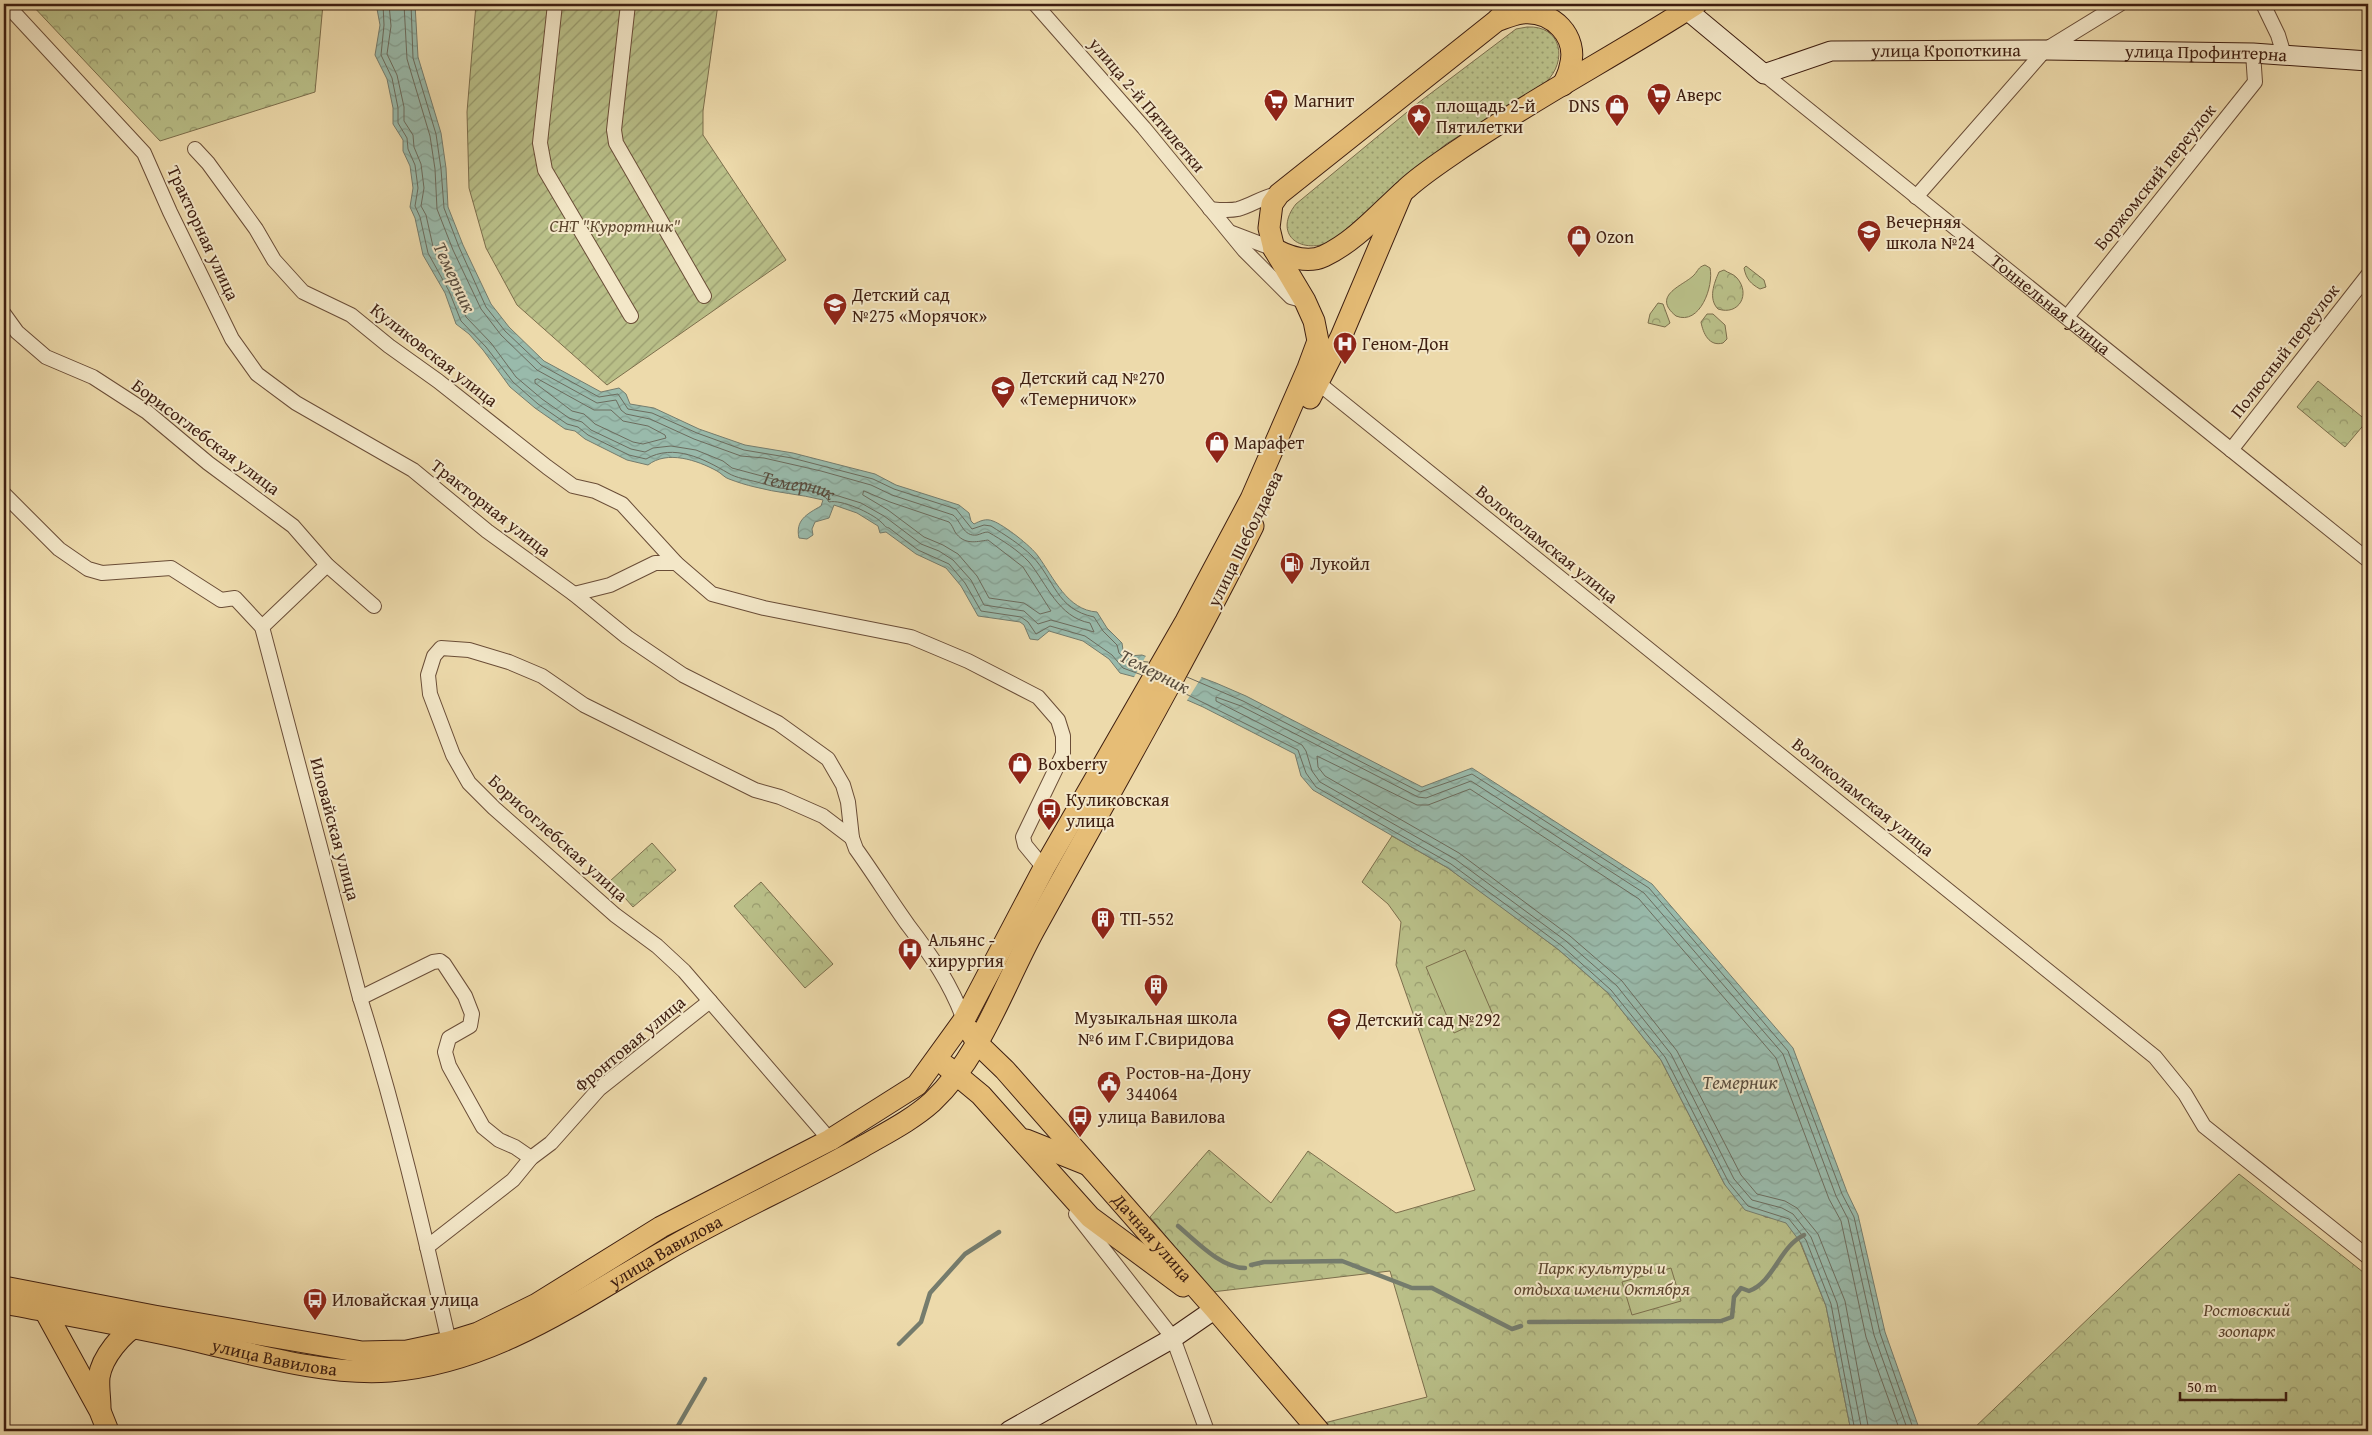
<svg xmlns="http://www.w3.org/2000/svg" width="2372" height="1435" viewBox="0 0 2372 1435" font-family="'Gentium Book Plus',serif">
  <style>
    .grass { fill: url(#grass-dots); stroke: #7c6e4c }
    .forest { fill: url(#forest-crowns); stroke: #7c6e4c }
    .garden { fill: url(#garden-furrows); stroke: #7c6e4c }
    .pitch { fill: #b9bf88; stroke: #7c6e4c }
    .water { fill: url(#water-waves); stroke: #757c6d }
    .pier { fill: #eddaab }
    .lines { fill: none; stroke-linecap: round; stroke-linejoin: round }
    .shore { stroke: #6c6c5e; stroke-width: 1 }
    .stream { stroke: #757c6d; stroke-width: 4.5 }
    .street-casing { stroke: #6a4d37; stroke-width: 16 }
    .secondary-casing { stroke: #3e1e10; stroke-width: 21 }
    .primary-casing { stroke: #3e1e10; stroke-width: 23 }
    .street { stroke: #f3e7c8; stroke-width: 14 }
    .secondary { stroke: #f3e7c8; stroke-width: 19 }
    .primary { stroke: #e6bd76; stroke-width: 21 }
    .labels { text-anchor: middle; stroke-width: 4; stroke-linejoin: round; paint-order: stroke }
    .street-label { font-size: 18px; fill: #3e1e10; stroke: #f3e7c8 }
    .poi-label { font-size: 18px; fill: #3e1e10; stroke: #f3e7c8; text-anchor: start }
    .park-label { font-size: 18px; font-style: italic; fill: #5d462e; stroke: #f3e7c8 }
    .water-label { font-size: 19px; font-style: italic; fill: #594d3e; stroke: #f3e7c8 }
  </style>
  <defs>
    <pattern id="grass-dots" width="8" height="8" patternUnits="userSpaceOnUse" patternTransform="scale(1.25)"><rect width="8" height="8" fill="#b9bf88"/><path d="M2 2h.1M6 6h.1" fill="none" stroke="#989b6e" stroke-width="1.8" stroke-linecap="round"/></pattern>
    <pattern id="forest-crowns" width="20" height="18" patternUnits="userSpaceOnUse" patternTransform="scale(1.25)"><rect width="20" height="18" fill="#b9bf88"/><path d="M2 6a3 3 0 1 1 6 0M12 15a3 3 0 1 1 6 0" fill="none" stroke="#989b6e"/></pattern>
    <pattern id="garden-furrows" width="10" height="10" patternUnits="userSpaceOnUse" patternTransform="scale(1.25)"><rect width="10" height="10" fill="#b9bf88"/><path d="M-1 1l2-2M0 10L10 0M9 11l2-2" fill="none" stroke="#989b6e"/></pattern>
    <pattern id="water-waves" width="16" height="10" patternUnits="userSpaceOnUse" patternTransform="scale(1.25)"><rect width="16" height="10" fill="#99baab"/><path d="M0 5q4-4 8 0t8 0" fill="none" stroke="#859f92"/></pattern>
  </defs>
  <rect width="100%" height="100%" fill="#eddaab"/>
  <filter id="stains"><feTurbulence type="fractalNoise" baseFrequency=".004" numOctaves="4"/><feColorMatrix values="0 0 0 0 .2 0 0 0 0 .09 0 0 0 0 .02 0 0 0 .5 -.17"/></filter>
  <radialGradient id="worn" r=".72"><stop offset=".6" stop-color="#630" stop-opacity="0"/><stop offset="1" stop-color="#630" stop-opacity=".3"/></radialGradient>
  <path class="grass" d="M1527,27C1562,25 1568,61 1546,82L1446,144L1331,242C1298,255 1273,233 1296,204L1418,103L1516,29Z"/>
  <g class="forest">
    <path d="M31,4H323L315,92L160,141Z"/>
    <path d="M1746,266L1764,280L1766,287L1760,289C1751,284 1746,279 1744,268Z"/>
    <path d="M1724,270C1728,273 1734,274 1737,278C1751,294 1739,316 1718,309C1708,299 1714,283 1719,272Z"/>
    <path d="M1658,303L1663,304L1670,323L1665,327L1648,323L1650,314Z"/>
    <path d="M1707,314H1713L1725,325L1727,339L1723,343C1709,347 1703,333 1701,322Z"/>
    <path d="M2318,381L2367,421L2345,447L2297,407Z"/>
    <path d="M1392,836L1448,868L1499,905L1559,950L1608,993L1661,1060L1725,1185L1765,1217L1779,1219L1787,1223L1798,1237L1826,1306L1851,1431H1334L1324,1423L1427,1397L1390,1271L1212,1292L1150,1217L1209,1150L1271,1203L1308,1151L1396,1213L1475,1190L1396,965L1401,922L1388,904L1362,882Z"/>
    <path d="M652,843L676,870L633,907L610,881Z"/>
    <path d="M761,882L833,964L805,988L734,906Z"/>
    <path d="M2239,1174L2368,1276V1431H1971Z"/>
  </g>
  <path class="garden" d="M476,4H718L703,111V135L786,260L607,385L517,305L486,248L469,188L467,112Z"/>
  <g class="pitch">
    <path d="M1705,265L1710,268C1714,286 1700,326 1676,316C1650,295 1685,285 1694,275C1698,271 1698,267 1705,265Z"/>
    <path d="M1465,950L1493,1015L1454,1033L1426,967Z"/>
    <path d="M1671,1268L1681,1301L1632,1315L1622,1282Z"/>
  </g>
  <path class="water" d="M378,4H415L418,57L441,133L446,168L448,207L463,245L491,304L509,327L544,361L601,392L619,388L626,394L630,404L654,408L699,429L745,445L793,453L875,474L896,485L959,505L969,513L971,521L974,524C980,521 986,518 993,521C1004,525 1031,546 1038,556C1054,578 1067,610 1097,612L1107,628L1122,643L1123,650L1129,656L1142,655L1216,683L1246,696L1422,787L1472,768L1652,884L1793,1048L1847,1192L1858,1215L1885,1332L1920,1431H1851L1826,1306L1801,1243L1786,1223L1745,1210L1725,1185L1661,1060L1608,993L1559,950L1448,868L1313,790L1301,776L1295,754L1203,707L1135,677L1120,673L1109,659L1083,641L1049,631L1038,640L1030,639L1024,625L1020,622L978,616L961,586L946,568L916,554L886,532L880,533L878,526L857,513L834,505L829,518L815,522L812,529L813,535L807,539L799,538C795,520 807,514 821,506L823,500C800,494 777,493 755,487C746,485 737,482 729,479C725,478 721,473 717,471C697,460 667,450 648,465L627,460L585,439L575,431L565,429L535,408L510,387L483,350L469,334L456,324L445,293L423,255L415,218L410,207L413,188L410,166L403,151V140L393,124V108L387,79L375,55L380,25L377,9Z"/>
  <path class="pier" d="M1147,654L1203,675L1186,702L1133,679Z"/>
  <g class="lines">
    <g class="shore">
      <path d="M383,4L384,25L381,55L392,78L398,108V123L407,138L408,149L415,165L418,188L415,206L420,217L428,253L449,291L461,321L486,347L513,382L538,404L567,424L578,427L588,435L629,455L646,459C674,443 704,459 728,473C736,478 749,480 757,482C767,485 777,488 787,489C802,491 821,488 829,502C841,499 872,513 881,522C885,525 884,527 889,528L918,550L949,564L965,583L981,611L1021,617L1028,622L1036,634L1050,626L1085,636L1112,655L1123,668L1142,675"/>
      <path id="s1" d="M389,4L391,26L387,54L397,75L404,107V121L413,135L414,147L421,164L424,188L421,206L426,215L434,251L455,288L466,317L491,343L516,377L542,399L569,418L582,422L591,430L631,449L645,452L653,448L671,446L696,450L723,461L732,468L788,483L807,484L824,489L832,494L861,503L884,516L921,544L939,551L953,560L971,580L984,605L1024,611L1038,624L1051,620L1094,632L1090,623C1058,617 1047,584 1029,562C1018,550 1002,540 988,532C984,532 981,534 977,535C963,537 961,521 953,515L892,495L871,485L821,471L764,458L741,456L694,439L650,419L626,414L621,410L616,400L597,403L537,370L501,335L481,309L453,250L437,209L435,169L430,136L407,59L404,4"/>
      <path d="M411,4L413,58L436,134L441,169L444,208L459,247L486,307L505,331L541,365L599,397L618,394L628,409L652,413L697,433L744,450L792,458L873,479L894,489L956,509L972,529L984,525L991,526C1005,535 1020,544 1032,556C1055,580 1056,609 1094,617L1103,631L1117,645L1119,653L1126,660L1148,662"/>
      <path d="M538,379L594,410H611L623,421L648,426L665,435L666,438L643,444L633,442L595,424L584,414L572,411L535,383V380Z"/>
      <path d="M864,491L890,502L949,522C952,525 953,528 955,532C964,545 975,542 988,540L1023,567L1051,611L1040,614L1024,603L989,598L977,576L958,554L943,545L924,537L888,510L863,495Z"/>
      <path d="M1187,677L1243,701L1420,792L1472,774L1649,888L1788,1051L1842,1194L1854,1217L1880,1333L1914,1431"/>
      <path d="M1180,691L1298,750L1306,773L1316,787L1451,864L1562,946L1611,990L1665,1057L1729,1183L1748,1206L1789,1219L1806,1240L1831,1304L1855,1431"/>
      <path d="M1862,1431L1837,1303L1811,1237L1793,1214L1782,1208L1752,1200L1734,1179L1671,1054L1617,986L1566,941L1455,859L1320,782L1312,771L1306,751L1302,745L1216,701V697L1241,706L1418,797L1426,798L1471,781L1644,893L1783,1054L1836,1196L1848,1219L1874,1335L1908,1431"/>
      <path d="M1869,1431L1845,1301L1818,1234L1797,1208L1785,1201L1757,1194L1741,1175L1677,1051L1622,981L1570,936L1459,853L1325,776L1318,767L1317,756L1417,805H1428L1470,789L1639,899L1776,1058L1829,1199L1841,1221L1866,1337L1900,1431"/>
    </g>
    <g class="stream">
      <path d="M1178,1226C1196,1241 1221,1268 1245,1268"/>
      <path d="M1251,1265L1264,1262L1342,1261L1412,1288H1432L1512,1329L1521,1326"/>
      <path d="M1529,1322L1721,1321L1732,1317L1734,1297L1741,1288L1749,1291C1774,1282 1779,1247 1804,1235"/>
      <path d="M899,1344L921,1322L930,1293L965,1254L999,1232"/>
      <path d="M675,1431L705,1379"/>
    </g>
    <defs>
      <g id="street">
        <path d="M6,4L144,153L170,212L232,339L257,374L296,403L413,470L487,531L574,594L627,637L683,675L778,723L828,759L843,785L848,802L852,838L856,849C874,874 890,900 908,925C931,955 951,984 964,1020"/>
        <path d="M555,4L540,143L545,170L631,316"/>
        <path d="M628,4L614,130L616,143L704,296"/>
        <path d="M1035,4L1144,128L1244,250L1291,297L1305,301"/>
        <path d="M2263,4L2278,35L2284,55"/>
        <path id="s2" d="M1764,74L2368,560"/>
        <path d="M195,149L208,163L256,229L274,260L303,292L351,315L389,346L438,381L547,467L573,486L595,491L622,504L676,563"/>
        <path d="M1916,197L2045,50L2120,4"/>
        <path d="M1210,209C1220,210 1229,211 1238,209C1253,205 1263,196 1279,194"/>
        <path d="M1232,233L1274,249"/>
        <path d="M4,314L17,332L46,357L93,377L147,412L208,463L293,526L327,565L374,606"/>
        <path d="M2067,317L2255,82L2253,53"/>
        <path d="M1317,382L2155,1057L2185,1094L2204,1126L2368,1257"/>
        <path d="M2231,450L2368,275"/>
        <path d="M4,494L59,549L88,569L102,573L171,568L221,600L235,598L262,627L360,998C396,1111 423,1227 449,1342"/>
        <path d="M574,594L610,585L655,563H676L712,594L764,608L911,637L968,661L1038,697L1058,720L1063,736V754L1023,837L1025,845L1044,868"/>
        <path d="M262,627L327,565"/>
        <path d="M360,998L433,962L440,961L444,964L465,996L472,1014L470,1026L449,1038L445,1052L449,1066L483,1127L499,1140L515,1147L531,1158"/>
        <path d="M830,1140L684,971L657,946L615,915L494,808L469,783L453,755L430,694L428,675L434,656L441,648L469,650L509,662L542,676L584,705L755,790L780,797L823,816L852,838"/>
        <path d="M1076,1214L1173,1338L1207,1431"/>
        <path d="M427,1247L513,1180L531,1158L551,1143L599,1089L710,1001"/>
      </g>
      <g id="secondary">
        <path id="s3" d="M1687,10L1764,74L1831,51L2045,50L2253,53L2368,61"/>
        <path d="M1009,1431L1173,1338L1215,1309"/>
      </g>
      <g id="primary">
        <path d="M1499,20C1507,17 1514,14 1522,13C1552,10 1579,36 1570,67C1569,73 1566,79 1563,85"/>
        <path d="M1274,249C1289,257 1307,264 1324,256C1356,241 1380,212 1406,189C1420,176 1438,164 1454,153C1532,99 1617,55 1696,4"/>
        <path d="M1310,398L1341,337L1402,193"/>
        <path id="s4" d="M970,1031L977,1043L1005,1070L1215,1309L1319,1431"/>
        <path d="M946,1066L981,1095L1090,1217L1183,1286"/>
        <path d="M1026,1140L1086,1164"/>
        <path d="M4,1287L154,1316L362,1352L407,1351L449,1342L478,1333L537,1304L661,1227L830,1140L917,1085L964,1020L1044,868L1186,621L1251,499L1308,368L1318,341L1314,321L1305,301L1274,249L1269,228L1272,204L1279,194L1495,22L1514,4"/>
        <path id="s5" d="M4,1303C66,1315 130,1326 192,1340C253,1354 328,1376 390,1371C492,1363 577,1302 663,1252C727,1214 797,1184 862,1147C886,1133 912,1120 932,1102C981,1056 1003,987 1034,930C1108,796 1184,663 1253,526"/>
        <path d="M45,1311L100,1411L108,1431"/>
        <path d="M100,1408C100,1398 98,1387 99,1377C102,1357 122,1333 139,1324"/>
      </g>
    </defs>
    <use href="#street" class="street-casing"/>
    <use href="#secondary" class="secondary-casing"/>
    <use href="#primary" class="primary-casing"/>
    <use href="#street" class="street"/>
    <use href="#secondary" class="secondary"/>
    <use href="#primary" class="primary"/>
  </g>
  <defs>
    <symbol id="supermarket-pin" viewBox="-11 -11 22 30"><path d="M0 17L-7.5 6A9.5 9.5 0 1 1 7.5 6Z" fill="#8f2418" stroke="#f3e7c8"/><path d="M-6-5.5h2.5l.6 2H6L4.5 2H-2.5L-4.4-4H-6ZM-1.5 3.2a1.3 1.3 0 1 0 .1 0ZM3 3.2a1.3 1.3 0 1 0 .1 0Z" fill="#fff"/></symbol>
    <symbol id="shop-pin" viewBox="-11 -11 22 30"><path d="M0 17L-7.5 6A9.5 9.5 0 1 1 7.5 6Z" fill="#8f2418" stroke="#f3e7c8"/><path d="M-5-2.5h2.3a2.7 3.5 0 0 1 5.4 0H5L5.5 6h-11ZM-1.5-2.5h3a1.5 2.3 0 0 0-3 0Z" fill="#fff"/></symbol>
    <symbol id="sight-pin" viewBox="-11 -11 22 30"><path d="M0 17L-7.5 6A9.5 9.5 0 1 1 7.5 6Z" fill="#8f2418" stroke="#f3e7c8"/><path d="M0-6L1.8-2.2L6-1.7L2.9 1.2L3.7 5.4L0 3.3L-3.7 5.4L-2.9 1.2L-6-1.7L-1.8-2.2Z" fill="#fff"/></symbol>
    <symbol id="school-pin" viewBox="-11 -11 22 30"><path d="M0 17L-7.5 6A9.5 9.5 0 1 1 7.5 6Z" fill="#8f2418" stroke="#f3e7c8"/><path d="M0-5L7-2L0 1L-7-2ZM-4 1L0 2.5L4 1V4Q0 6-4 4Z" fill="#fff"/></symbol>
    <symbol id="hospital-pin" viewBox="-11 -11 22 30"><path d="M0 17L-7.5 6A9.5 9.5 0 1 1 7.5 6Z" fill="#8f2418" stroke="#f3e7c8"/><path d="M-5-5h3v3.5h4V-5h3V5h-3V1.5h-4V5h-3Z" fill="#fff"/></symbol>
    <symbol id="fuel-pin" viewBox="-11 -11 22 30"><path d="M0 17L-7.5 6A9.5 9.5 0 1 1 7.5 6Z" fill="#8f2418" stroke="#f3e7c8"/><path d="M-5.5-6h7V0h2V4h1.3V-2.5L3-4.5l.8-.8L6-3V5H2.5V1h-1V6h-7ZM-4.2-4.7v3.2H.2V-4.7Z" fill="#fff"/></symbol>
    <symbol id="bus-pin" viewBox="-11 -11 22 30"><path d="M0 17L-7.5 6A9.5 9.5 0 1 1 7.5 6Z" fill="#8f2418" stroke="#f3e7c8"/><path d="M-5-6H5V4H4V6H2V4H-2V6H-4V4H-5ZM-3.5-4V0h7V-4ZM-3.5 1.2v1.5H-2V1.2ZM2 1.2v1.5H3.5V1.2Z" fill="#fff"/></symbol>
    <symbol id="building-pin" viewBox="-11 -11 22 30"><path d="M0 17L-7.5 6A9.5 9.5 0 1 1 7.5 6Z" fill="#8f2418" stroke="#f3e7c8"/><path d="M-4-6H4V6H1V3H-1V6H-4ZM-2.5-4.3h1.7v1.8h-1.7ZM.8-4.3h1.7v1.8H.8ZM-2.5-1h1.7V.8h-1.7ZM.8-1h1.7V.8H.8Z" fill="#fff"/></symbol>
    <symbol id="civic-pin" viewBox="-11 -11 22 30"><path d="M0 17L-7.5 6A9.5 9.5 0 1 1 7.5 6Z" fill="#8f2418" stroke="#f3e7c8"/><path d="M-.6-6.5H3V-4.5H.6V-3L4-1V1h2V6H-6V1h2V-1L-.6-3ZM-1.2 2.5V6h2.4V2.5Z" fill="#fff"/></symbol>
  </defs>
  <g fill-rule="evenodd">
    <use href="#supermarket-pin" x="1645" y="81" width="28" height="38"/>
    <use href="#supermarket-pin" x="1262" y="87" width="28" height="38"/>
    <use href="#shop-pin" x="1603" y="92" width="28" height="38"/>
    <use href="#sight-pin" x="1405" y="102" width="28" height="38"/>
    <use href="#school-pin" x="1855" y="218" width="28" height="38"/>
    <use href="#shop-pin" x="1565" y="223" width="28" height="38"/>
    <use href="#school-pin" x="821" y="291" width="28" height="38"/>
    <use href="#hospital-pin" x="1331" y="330" width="28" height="38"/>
    <use href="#school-pin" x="989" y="374" width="28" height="38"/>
    <use href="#shop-pin" x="1203" y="429" width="28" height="38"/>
    <use href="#fuel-pin" x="1278" y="550" width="28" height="38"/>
    <use href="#shop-pin" x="1006" y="750" width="28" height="38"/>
    <use href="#bus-pin" x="1035" y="796" width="28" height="38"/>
    <use href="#building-pin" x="1089" y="905" width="28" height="38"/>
    <use href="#hospital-pin" x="896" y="936" width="28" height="38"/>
    <use href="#building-pin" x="1142" y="972" width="28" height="38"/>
    <use href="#school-pin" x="1325" y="1006" width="28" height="38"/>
    <use href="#civic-pin" x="1095" y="1069" width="28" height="38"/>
    <use href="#bus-pin" x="1066" y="1103" width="28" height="38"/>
    <use href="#bus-pin" x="301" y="1286" width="28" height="38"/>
  </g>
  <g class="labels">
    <g class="street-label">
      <text dy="6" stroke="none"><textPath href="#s3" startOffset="286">улица Кропоткина</textPath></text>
      <text dy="6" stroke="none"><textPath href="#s3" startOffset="546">улица Профинтерна</textPath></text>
      <text transform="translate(1147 105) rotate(50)" y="6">улица 2-й Пятилетки</text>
      <text transform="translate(2155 177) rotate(-51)" y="6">Боржомский переулок</text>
      <text transform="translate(203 233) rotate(65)" y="6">Тракторная улица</text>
      <text dy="6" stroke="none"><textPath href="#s2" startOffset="368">Тоннельная улица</textPath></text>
      <text transform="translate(2285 351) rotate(-52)" y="6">Полюсный переулок</text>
      <text transform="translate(434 355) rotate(38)" y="6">Куликовская улица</text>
      <text transform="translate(206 437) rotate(37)" y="6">Борисоглебская улица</text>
      <text transform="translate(491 508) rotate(38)" y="6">Тракторная улица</text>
      <text transform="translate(1245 539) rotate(-64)" y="6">улица Шеболдаева</text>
      <text transform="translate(1547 544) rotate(39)" y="6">Волоколамская улица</text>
      <text transform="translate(1863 797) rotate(39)" y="6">Волоколамская улица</text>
      <text transform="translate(335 829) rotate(75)" y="6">Иловайская улица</text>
      <text transform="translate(558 838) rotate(42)" y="6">Борисоглебская улица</text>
      <text transform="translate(630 1044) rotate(-40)" y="6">Фронтовая улица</text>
      <text dy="6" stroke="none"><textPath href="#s4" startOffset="276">Дачная улица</textPath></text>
      <text dy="6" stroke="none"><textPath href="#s5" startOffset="696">улица Вавилова</textPath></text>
      <text dy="6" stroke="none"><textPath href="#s5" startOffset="276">улица Вавилова</textPath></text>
    </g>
    <g class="poi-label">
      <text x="1676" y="101">Аверс</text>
      <text x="1294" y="107">Магнит</text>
      <text x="1436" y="112">площадь 2-й<tspan x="1436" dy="21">Пятилетки</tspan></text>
      <text x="1600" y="112" text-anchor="end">DNS</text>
      <text x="1886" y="228">Вечерняя<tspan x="1886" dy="21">школа №24</tspan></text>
      <text x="1596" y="243">Ozon</text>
      <text x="852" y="301">Детский сад<tspan x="852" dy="21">№275 «Морячок»</tspan></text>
      <text x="1362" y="350">Геном-Дон</text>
      <text x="1020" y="384">Детский сад №270<tspan x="1020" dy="21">«Темерничок»</tspan></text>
      <text x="1234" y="449">Марафет</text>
      <text x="1310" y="570">Лукойл</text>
      <text x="1038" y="770">Boxberry</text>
      <text x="1066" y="806">Куликовская<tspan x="1066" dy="21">улица</tspan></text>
      <text x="1120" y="925">ТП-552</text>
      <text x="928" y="946">Альянс -<tspan x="928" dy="21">хирургия</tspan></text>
      <text x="1156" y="1024" text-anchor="middle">Музыкальная школа<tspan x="1156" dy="21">№6 им Г.Свиридова</tspan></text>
      <text x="1356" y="1026">Детский сад №292</text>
      <text x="1126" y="1079">Ростов-на-Дону<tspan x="1126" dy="21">344064</tspan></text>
      <text x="1098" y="1123">улица Вавилова</text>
      <text x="332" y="1306">Иловайская улица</text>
    </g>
    <g class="park-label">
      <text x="615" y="232">СНТ "Курортник"</text>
      <text x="1602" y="1274">Парк культуры и<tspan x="1602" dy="21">отдыха имени Октября</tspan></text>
      <text x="2247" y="1316">Ростовский<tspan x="2247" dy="21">зоопарк</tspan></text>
    </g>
    <g class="water-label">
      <text transform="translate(455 277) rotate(65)" y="7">Темерник</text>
      <text dy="7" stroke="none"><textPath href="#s1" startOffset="722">Темерник</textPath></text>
      <text transform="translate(1155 671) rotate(27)" y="7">Темерник</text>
      <text x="1740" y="1089">Темерник</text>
    </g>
  </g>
  <rect width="2372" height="1435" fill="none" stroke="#eddaab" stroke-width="20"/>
  <rect x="5" y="5" width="2362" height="1425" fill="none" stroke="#3e1e10" stroke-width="2.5"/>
  <rect x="10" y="10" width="2352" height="1415" fill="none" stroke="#3e1e10"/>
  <path d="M2180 1392v8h106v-8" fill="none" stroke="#3e1e10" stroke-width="2.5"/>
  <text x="2187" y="1392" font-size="15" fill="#3e1e10" stroke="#f3e7c8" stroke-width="4" paint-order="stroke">50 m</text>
  <rect width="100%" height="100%" filter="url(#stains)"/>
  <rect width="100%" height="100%" fill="url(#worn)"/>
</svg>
